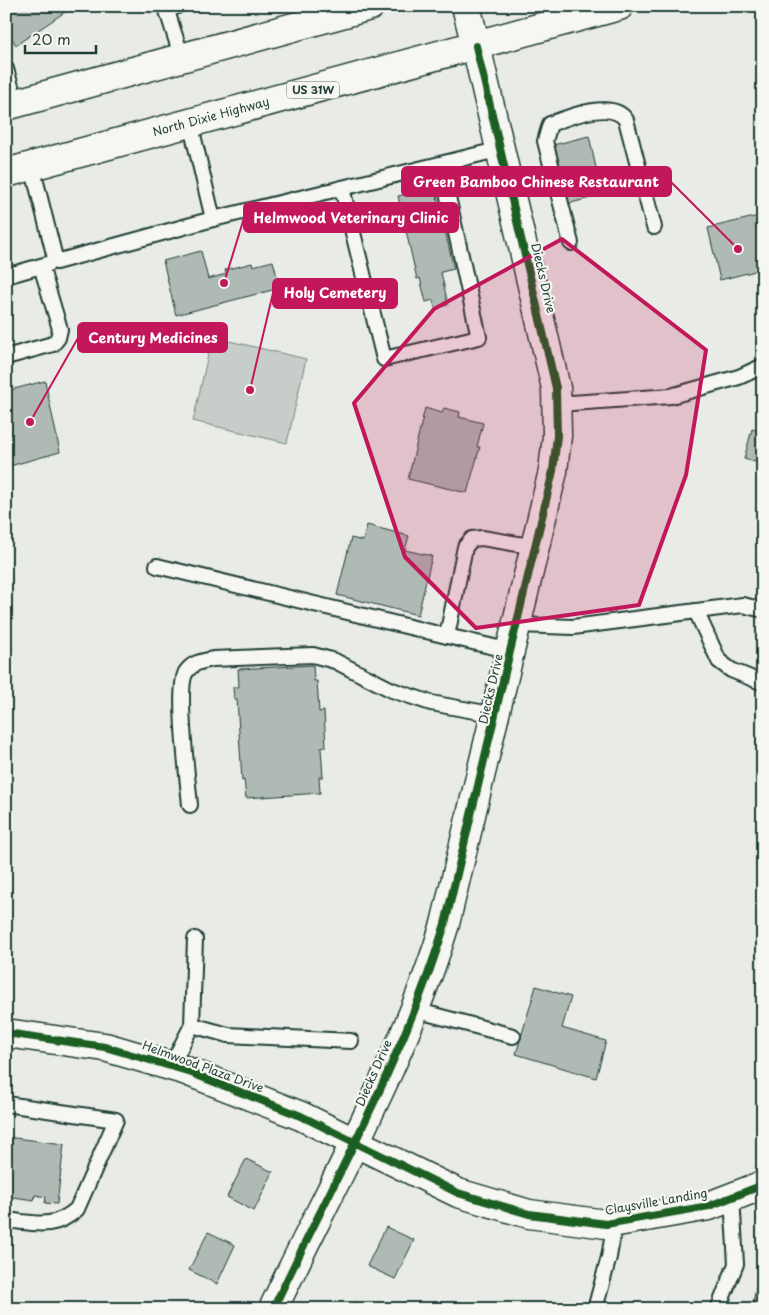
<svg xmlns="http://www.w3.org/2000/svg" width="769" height="1315" viewBox="0 0 769 1315" font-family="'Playpen Sans',sans-serif">
  <style>
    .green { fill: #c7cec9; stroke: #73867e }
    .building { fill: #b0bab5; stroke: #1f3d34 }
    .lines { fill: none; stroke-linecap: round; stroke-linejoin: round }
    .service-casing { stroke: #1f3d34; stroke-width: 18 }
    .minor-casing { stroke: #1f3d34; stroke-width: 31 }
    .primary-casing { stroke: #1f3d34; stroke-width: 31 }
    .service { stroke: #f6f6f2; stroke-width: 14 }
    .minor { stroke: #f6f6f2; stroke-width: 28 }
    .primary { stroke: #f6f6f2; stroke-width: 28 }
    .cycleway-casing { stroke: #f6f6f2; stroke-width: 11 }
    .cycleway { stroke: #1b5e20; stroke-width: 8 }
    .marked { fill: #c2185b; fill-opacity: 0.2; stroke: #c2185b; stroke-width: 4; stroke-linejoin: round }
    .labels { text-anchor: middle; stroke-width: 4.5; stroke-linejoin: round; paint-order: stroke }
    .shield { fill: #f6f6f2; stroke: #60746d; stroke-width: 1 }
    .shield-label { font-size: 11px; font-weight: bold; fill: #1f3d34 }
    .street-label { font-size: 12px; fill: #1f3d34; stroke: #f6f6f2 }
    .leader { fill: none; stroke: #c2185b; stroke-width: 2 }
    .callout-dot { fill: #c2185b; stroke: #f6f6f2; stroke-width: 2 }
    .callout { fill: #c2185b; stroke: #c2185b; stroke-width: 2 }
    .callout-label { font-size: 14px; text-anchor: middle; font-weight: bold; fill: #fff }
  </style>
  <rect width="100%" height="100%" fill="#e9ebe7"/>
  <filter id="ink" filterUnits="userSpaceOnUse"><feTurbulence type="fractalNoise" baseFrequency=".02" numOctaves="2"/><feDisplacementMap in="SourceGraphic" scale="10" xChannelSelector="R" yChannelSelector="G"/><feConvolveMatrix kernelMatrix="1 2 1 2 8 2 1 2 1" color-interpolation-filters="sRGB"/></filter>
  <g filter="url(#ink)">
    <path class="green" d="M212,337L306,359L287,443L193,421Z"/>
    <g class="building">
      <path d="M6,6H74L16,45L6,29Z"/>
      <path d="M589,136L602,195L567,204L553,145Z"/>
      <path d="M435,187L454,269L441,272L448,305L435,308L433,300L426,302L420,278L417,279L398,196Z"/>
      <path d="M763,215V269L720,280L708,228Z"/>
      <path d="M201,251L208,279L226,274L225,270L252,263L253,266L273,261L280,288L176,315L163,261Z"/>
      <path d="M45,381L60,452L6,467V391Z"/>
      <path d="M425,408L442,413L444,408L460,412L459,417L483,423L477,447H480L467,493L408,479Z"/>
      <path d="M752,429L763,432V464L744,459Z"/>
      <path d="M367,525L409,536L405,550L432,556L418,615L337,595L351,538L363,541Z"/>
      <path d="M313,665L314,681H317L319,712L324,711L326,747L321,748L323,777H319L320,793L246,798L244,780L242,781L237,699H234L233,687H239L238,669Z"/>
      <path d="M536,986L571,997L562,1028L606,1041L596,1078L516,1054Z"/>
      <path d="M6,1137L64,1144L57,1204L45,1203L46,1197L35,1195L34,1200L6,1196Z"/>
      <path d="M246,1159L273,1172L254,1211L227,1197Z"/>
      <path d="M386,1227L414,1240L395,1279L367,1266Z"/>
      <path d="M208,1232L235,1245L217,1284L189,1270Z"/>
      <path d="M760,1263L763,1264V1309H752Z"/>
      <path d="M354,1302L369,1309H351Z"/>
    </g>
    <g class="lines">
      <defs>
        <g id="service">
          <path d="M177,6L167,11L182,58"/>
          <path d="M6,69L16,104"/>
          <path d="M190,122L213,219L342,188"/>
          <path d="M441,165L479,337L384,359L342,188L501,149"/>
          <path d="M32,166L56,262L213,219"/>
          <path d="M571,243L545,141L550,124C568,117 613,99 626,120L654,227"/>
          <path d="M6,276L48,264"/>
          <path d="M6,357L53,344L58,338L60,329L41,266"/>
          <path d="M558,404L671,396L739,377L763,366"/>
          <path d="M157,566L447,636"/>
          <path d="M696,611L719,661L731,670L763,683"/>
          <path d="M518,625L573,627L743,605L763,610"/>
          <path d="M511,651L447,636L465,547L472,539L482,538L536,547"/>
          <path d="M190,805C188,782 176,687 186,672C193,662 203,661 213,659L313,655L335,661L392,690L431,703L496,715"/>
          <path d="M415,1010L513,1036"/>
          <path d="M192,1025L228,1035L351,1041"/>
          <path d="M171,1066L192,1025L195,939"/>
          <path d="M6,1104L116,1120L77,1209C54,1230 35,1223 6,1220"/>
          <path d="M595,1309L609,1257L615,1222"/>
          <path d="M718,1309L736,1264L732,1197"/>
        </g>
        <g id="minor">
          <path d="M6,1033L105,1047L184,1070L301,1116L458,1193L529,1214L606,1224L709,1206L763,1185"/>
          <path d="M273,1309C333,1182 404,1058 445,924L553,471L557,436L556,388L476,46"/>
        </g>
        <g id="primary">
          <path d="M466,6L476,46"/>
          <path d="M6,106L370,6"/>
          <path d="M6,173L619,6"/>
        </g>
      </defs>
      <use href="#service" class="service-casing"/>
      <use href="#minor" class="minor-casing"/>
      <use href="#primary" class="primary-casing"/>
      <use href="#service" class="service"/>
      <use href="#minor" class="minor"/>
      <use href="#primary" class="primary"/>
      <defs>
        <g id="cycleway">
          <path d="M6,1033L105,1047L184,1070L301,1116L458,1193L529,1214L606,1224L709,1206L763,1185"/>
          <path d="M273,1309C333,1182 404,1058 445,924L553,471L557,436L556,388L476,46"/>
        </g>
      </defs>
      <use href="#cycleway" class="cycleway-casing"/>
      <use href="#cycleway" class="cycleway"/>
    </g>
  </g>
  <path class="marked" d="M562,239L706,350L686,475L639,605L476,628L405,557L354,403L434,309Z"/>
  <g class="labels">
    <rect class="shield" x="287" y="81.5" width="52" height="17" rx="4"/>
    <g class="shield-label">
      <text x="313" y="94">US 31W</text>
    </g>
    <g class="street-label">
      <text transform="translate(211 117) rotate(-15)" y="4">North Dixie Highway</text>
      <text transform="translate(543 278) rotate(77)" y="4">Diecks Drive</text>
      <text transform="translate(491 689) rotate(-77)" y="4">Diecks Drive</text>
      <text transform="translate(203 1067) rotate(20)" y="4">Helmwood Plaza Drive</text>
      <text transform="translate(374 1073) rotate(-66)" y="4">Diecks Drive</text>
      <text transform="translate(656 1202) rotate(-10)" y="4">Claysville Landing</text>
    </g>
  </g>
  <path class="leader" d="M738 249L671 182M224 283L244 218M250 390L273 293M30 422L78 338"/>
  <g class="callout-dot">
    <circle cx="738" cy="249" r="5"/>
    <circle cx="224" cy="283" r="5"/>
    <circle cx="250" cy="390" r="5"/>
    <circle cx="30" cy="422" r="5"/>
  </g>
  <g class="callout">
    <rect x="402" y="167" width="269" height="29" rx="5"/>
    <rect x="244" y="203" width="214" height="29" rx="5"/>
    <rect x="273" y="279" width="124" height="29" rx="5"/>
    <rect x="78" y="323" width="149" height="29" rx="5"/>
  </g>
  <g class="callout-label">
    <text x="536" y="187">Green Bamboo Chinese Restaurant</text>
    <text x="351" y="223">Helmwood Veterinary Clinic</text>
    <text x="335" y="298">Holy Cemetery</text>
    <text x="153" y="343">Century Medicines</text>
  </g>
  <rect width="769" height="1315" fill="none" stroke="#f6f6f2" stroke-width="25"/>
  <rect x="12" y="12" width="744" height="1290" fill="none" stroke="#1f3d34" stroke-width="2" filter="url(#ink)"/>
  <path d="M25 45v8h71v-8" fill="none" stroke="#1f3d34" stroke-width="2.5"/>
  <text x="32" y="45" font-size="15" fill="#1f3d34" stroke="#f6f6f2" stroke-width="4" paint-order="stroke">20 m</text>
</svg>
